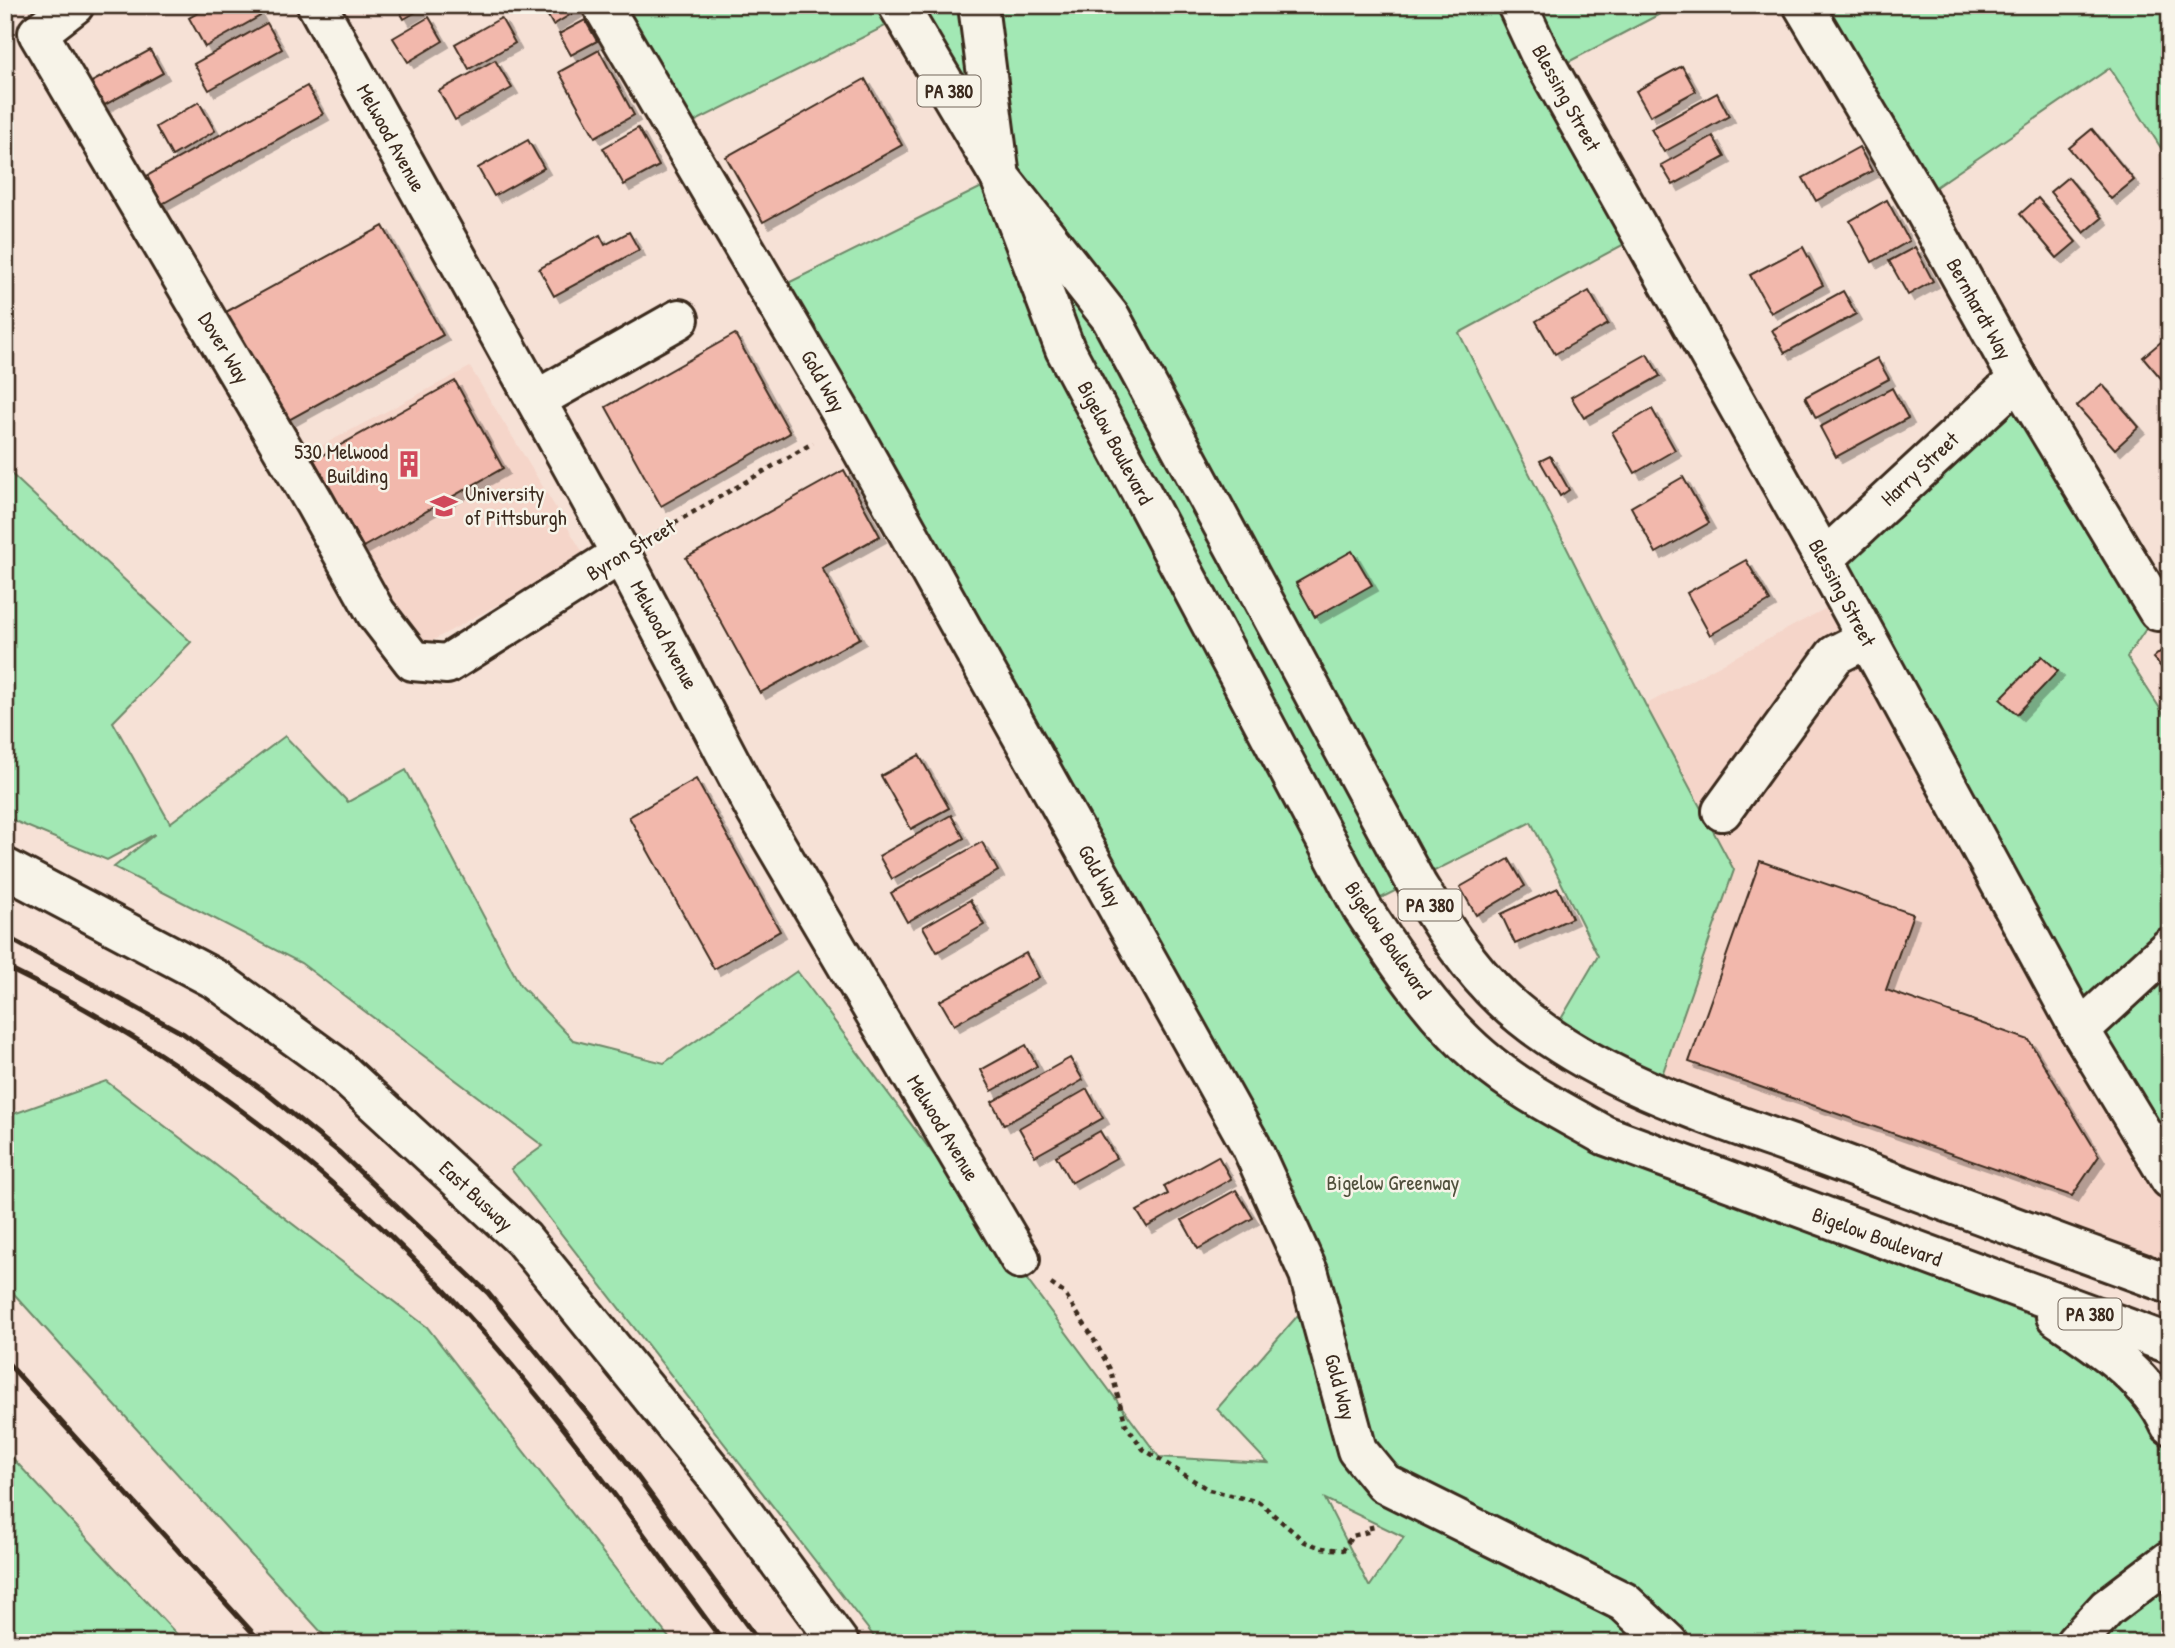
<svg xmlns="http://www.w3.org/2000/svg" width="2175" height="1648" viewBox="0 0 2175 1648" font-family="'Patrick Hand',sans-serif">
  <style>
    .built { fill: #f5d5c9 }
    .green { fill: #a2e8b4; stroke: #6e8969; stroke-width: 2; fill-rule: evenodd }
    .building { fill: #f2b8ac; stroke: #3b2a1e; stroke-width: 2; filter: url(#shadow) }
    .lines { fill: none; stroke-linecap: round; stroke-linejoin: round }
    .minor-casing { stroke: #3b2a1e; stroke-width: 44 }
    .major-casing { stroke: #3b2a1e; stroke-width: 44 }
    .path { stroke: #3b2a1e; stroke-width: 4.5; stroke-dasharray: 5 5; stroke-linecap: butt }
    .minor { stroke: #f7f3e8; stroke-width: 38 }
    .major { stroke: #f7f3e8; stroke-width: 38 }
    .rail { stroke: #3b2a1e; stroke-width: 5 }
    .labels { text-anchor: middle; stroke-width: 5; stroke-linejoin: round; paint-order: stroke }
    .shield { fill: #f7f3e8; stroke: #73665b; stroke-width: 2 }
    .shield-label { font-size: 19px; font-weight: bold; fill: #3b2a1e }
    .street-label { font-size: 21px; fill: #3b2a1e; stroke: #f7f3e8 }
    .poi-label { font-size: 21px; fill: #3b2a1e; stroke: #f7f3e8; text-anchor: end }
    .park-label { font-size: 21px; fill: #50503c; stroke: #f7f3e8 }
  </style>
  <defs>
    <filter id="shadow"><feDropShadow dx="6" dy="6" stdDeviation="0" flood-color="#0004"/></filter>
  </defs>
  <rect width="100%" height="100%" fill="#f6e1d6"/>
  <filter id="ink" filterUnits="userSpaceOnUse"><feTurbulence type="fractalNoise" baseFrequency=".0143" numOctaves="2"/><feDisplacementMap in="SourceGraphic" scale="14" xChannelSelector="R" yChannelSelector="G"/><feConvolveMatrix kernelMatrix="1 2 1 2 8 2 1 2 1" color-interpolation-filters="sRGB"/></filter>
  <g filter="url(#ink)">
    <g class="built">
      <path d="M470,367L585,556L419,648L304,455Z"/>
      <path d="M1845,598L2170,1175V1284L1656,1092L1645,705Z"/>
    </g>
    <g class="green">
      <path d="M602,5H1677L1551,71L1643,234L1459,333L1645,704L1734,870L1656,1092L1551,1036L1598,956L1531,822L1363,907L1537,1097L2011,1285L2170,1424V1560L2140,1583L2170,1593V1643H879L511,1169L543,1146L301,963L114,867L155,834L107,860L5,817V468L191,642L113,722L170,823L285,736L348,802L406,770L520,985L573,1040L664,1063L797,971L1159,1457L1268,1463L1217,1409L1312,1299L770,292L1000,178L905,16L676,131ZM1325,1499L1404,1537L1370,1586H1369Z"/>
      <path d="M1803,5H2170V162L2110,68L1918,199Z"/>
      <path d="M2018,379L2158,611L2127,657L2170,724V1175L1824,559Z"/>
      <path d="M106,1081L427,1327L673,1643H331L5,1284V1117Z"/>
      <path d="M5,1450L185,1643H5Z"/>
    </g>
    <g class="building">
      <path d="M212,5H254L260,16L205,47L189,18Z"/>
      <path d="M396,5H428L404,19Z"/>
      <path d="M542,5H575L578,10L553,25Z"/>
      <path d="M429,17L443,41L408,62L393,38Z"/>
      <path d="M501,18L515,43L469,69L455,44Z"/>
      <path d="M585,20L597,41L571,55L559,34Z"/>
      <path d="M267,23L282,49L209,90L194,64Z"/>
      <path d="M150,50L163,73L103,106L90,83Z"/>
      <path d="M599,50L634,115L595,137L559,72Z"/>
      <path d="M495,60L512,88L455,120L439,91Z"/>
      <path d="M1682,66L1696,91L1650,116L1636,91Z"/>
      <path d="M865,79L902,145L763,222L726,157Z"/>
      <path d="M307,86L323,114L162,204L147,176Z"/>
      <path d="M1717,93L1729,116L1664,152L1651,129Z"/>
      <path d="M199,102L215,131L172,156L156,127Z"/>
      <path d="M638,128L659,166L624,185L603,148Z"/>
      <path d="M2092,129L2134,180L2111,199L2069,148Z"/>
      <path d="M1713,136L1725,157L1673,185L1661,165Z"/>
      <path d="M528,140L544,168L494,196L478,168Z"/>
      <path d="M1859,147L1872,171L1816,201L1803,178Z"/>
      <path d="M2068,177L2102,218L2084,233L2050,192Z"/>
      <path d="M2038,198L2076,242L2057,258L2020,214Z"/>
      <path d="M1887,200L1909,241L1872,262L1850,221Z"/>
      <path d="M383,226L443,335L287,421L226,312Z"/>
      <path d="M629,232L639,250L554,296L539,269L600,235L605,245Z"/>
      <path d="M1803,247L1823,285L1771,313L1750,275Z"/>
      <path d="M1915,247L1933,281L1908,295L1889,261Z"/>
      <path d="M1589,291L1608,324L1555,354L1536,321Z"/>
      <path d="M1843,291L1856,314L1785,353L1772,330Z"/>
      <path d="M735,334L790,433L661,506L606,407Z"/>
      <path d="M2162,341L2170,349V389L2143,357Z"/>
      <path d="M1647,354L1660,376L1584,418L1571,397Z"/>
      <path d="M1877,358L1889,379L1816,418L1805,397Z"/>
      <path d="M455,381L503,468L363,547L314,460Z"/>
      <path d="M2102,384L2139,427L2115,449L2077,406Z"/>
      <path d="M1892,388L1908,418L1836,457L1820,427Z"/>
      <path d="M1652,409L1675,450L1635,473L1612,432Z"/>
      <path d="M1550,456L1569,490L1560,496L1540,461Z"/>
      <path d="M844,470L880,536L822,568L860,638L760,693L686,558Z"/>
      <path d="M1683,477L1709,523L1656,553L1631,507Z"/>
      <path d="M1352,551L1372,585L1315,617L1296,583Z"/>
      <path d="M1746,560L1770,601L1710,635L1687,593Z"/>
      <path d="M2170,643V677L2153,658Z"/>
      <path d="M2042,656L2058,671L2017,714L2000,699Z"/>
      <path d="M919,755L949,808L911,829L881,776Z"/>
      <path d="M696,779L780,931L714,969L629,817Z"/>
      <path d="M951,815L964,838L892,879L879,856Z"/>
      <path d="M982,842L998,871L907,922L891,893Z"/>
      <path d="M1509,859L1525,886L1476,915L1460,887Z"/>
      <path d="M1760,861L1913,914L1886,990L2029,1040L2099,1156L2072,1196L1689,1062Z"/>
      <path d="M1558,888L1572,918L1515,944L1501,914Z"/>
      <path d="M970,900L984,925L937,952L923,927Z"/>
      <path d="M1026,953L1039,977L954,1025L940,1001Z"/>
      <path d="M1026,1045L1037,1066L992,1091L981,1070Z"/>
      <path d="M1070,1058L1083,1080L1004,1125L992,1102Z"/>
      <path d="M1087,1089L1103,1118L1035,1156L1019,1128Z"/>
      <path d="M1100,1131L1116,1158L1071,1183L1056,1156Z"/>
      <path d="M1218,1156L1231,1179L1147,1227L1137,1211L1168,1194L1164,1186Z"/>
      <path d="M1236,1190L1253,1218L1198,1249L1182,1220Z"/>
    </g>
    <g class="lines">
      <defs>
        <g id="minor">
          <path d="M74,5L38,33L314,502L376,613L413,661L447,664L621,554"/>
          <path d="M317,5L621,554L756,811L1020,1259"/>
          <path d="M602,5L847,423L1251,1146L1309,1274L1357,1450L1384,1483L1624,1602L1668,1643"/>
          <path d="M1517,5L1539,52L1824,559L2080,1030L2170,1179"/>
          <path d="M1803,5L1918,199L2018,379L2158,611"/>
          <path d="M536,400L679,319"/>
          <path d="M1824,559L2018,379"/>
          <path d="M1722,811L1835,655L1866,639"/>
          <path d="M5,868L217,980L334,1065L523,1239L716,1476L839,1643"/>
          <path d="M2080,1030L2170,947"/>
        </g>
        <g id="major">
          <path d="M898,5L1000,177L1111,318L1417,885C1442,925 1467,966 1502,999C1586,1079 1716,1117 1823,1156C1938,1199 2054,1242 2170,1284"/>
          <path d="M978,5L1000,177L1065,349L1362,908C1397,961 1433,1016 1482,1058C1518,1089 1562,1111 1604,1135L2170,1344"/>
          <path d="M2056,1316C2098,1345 2148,1376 2170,1425"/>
          <path d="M2075,1643L2107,1608L2170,1560"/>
        </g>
      </defs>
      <use href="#minor" class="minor-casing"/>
      <use href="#major" class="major-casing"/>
      <g class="path">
        <path d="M657,533L813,443"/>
        <path d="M1051,1284L1064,1293L1092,1336L1111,1371L1126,1425L1143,1449L1209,1490L1259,1502L1305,1542L1322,1548L1343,1550L1352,1536L1372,1531L1370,1522"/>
      </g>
      <use href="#minor" class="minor"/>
      <use href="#major" class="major"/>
      <g class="rail">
        <path d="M5,936L184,1034L264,1091L340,1153L488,1293L617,1449L760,1643"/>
        <path d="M5,967C208,1066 382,1208 526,1382C596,1466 659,1556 724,1643"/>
        <path d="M5,1360L262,1643"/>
      </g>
    </g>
  </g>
  <defs>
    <symbol id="building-bare" viewBox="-9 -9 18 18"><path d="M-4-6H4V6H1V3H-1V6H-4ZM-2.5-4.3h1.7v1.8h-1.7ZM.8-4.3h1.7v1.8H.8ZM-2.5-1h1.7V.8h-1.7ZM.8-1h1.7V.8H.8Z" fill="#d1495b" stroke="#f7f3e8" stroke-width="2.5" paint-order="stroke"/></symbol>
    <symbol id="university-bare" viewBox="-9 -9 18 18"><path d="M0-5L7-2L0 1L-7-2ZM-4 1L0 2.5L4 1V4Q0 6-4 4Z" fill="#d1495b" stroke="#f7f3e8" stroke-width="2.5" paint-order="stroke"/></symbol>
  </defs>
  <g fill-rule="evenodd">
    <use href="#building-bare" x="390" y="445" width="38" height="38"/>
    <use href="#university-bare" x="425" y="487" width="38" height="38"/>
  </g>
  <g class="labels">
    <g class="shield">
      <rect x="917.5" y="75.5" width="63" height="31" rx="5"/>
      <rect x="1398.5" y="889.5" width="63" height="31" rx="5"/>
      <rect x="2058.5" y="1298.5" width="63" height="31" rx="5"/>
    </g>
    <g class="shield-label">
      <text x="949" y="98">PA 380</text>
      <text x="1430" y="912">PA 380</text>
      <text x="2090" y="1321">PA 380</text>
    </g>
    <g class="street-label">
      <text transform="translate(1566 98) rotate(61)" y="7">Blessing Street</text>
      <text transform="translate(391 138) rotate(61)" y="7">Melwood Avenue</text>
      <text transform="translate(1979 309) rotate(61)" y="7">Bernhardt Way</text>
      <text transform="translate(224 348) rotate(59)" y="7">Dover Way</text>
      <text transform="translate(823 381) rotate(60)" y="7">Gold Way</text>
      <text transform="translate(1115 443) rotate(62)" y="7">Bigelow Boulevard</text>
      <text transform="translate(1920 469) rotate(-43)" y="7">Harry Street</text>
      <text transform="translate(631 550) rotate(-31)" y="7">Byron Street</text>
      <text transform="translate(1842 593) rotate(62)" y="7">Blessing Street</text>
      <text transform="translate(664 635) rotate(62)" y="7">Melwood Avenue</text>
      <text transform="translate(1100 876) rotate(61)" y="7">Gold Way</text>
      <text transform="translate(1388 940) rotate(56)" y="7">Bigelow Boulevard</text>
      <text transform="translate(943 1128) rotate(59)" y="7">Melwood Avenue</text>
      <text transform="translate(476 1196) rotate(43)" y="7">East Busway</text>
      <text transform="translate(1877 1237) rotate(20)" y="7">Bigelow Boulevard</text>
      <text transform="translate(1340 1387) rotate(75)" y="7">Gold Way</text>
    </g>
    <g class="poi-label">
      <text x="388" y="459">530 Melwood<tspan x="388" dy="24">Building</tspan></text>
      <text x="465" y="501" text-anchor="start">University<tspan x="465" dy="24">of Pittsburgh</tspan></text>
    </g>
    <g class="park-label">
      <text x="1393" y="1190">Bigelow Greenway</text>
    </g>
  </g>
  <rect width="2175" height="1648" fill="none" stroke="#f7f3e8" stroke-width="28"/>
  <rect x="14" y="14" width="2147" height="1620" fill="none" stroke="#3b2a1e" stroke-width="2.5" filter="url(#ink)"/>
</svg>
